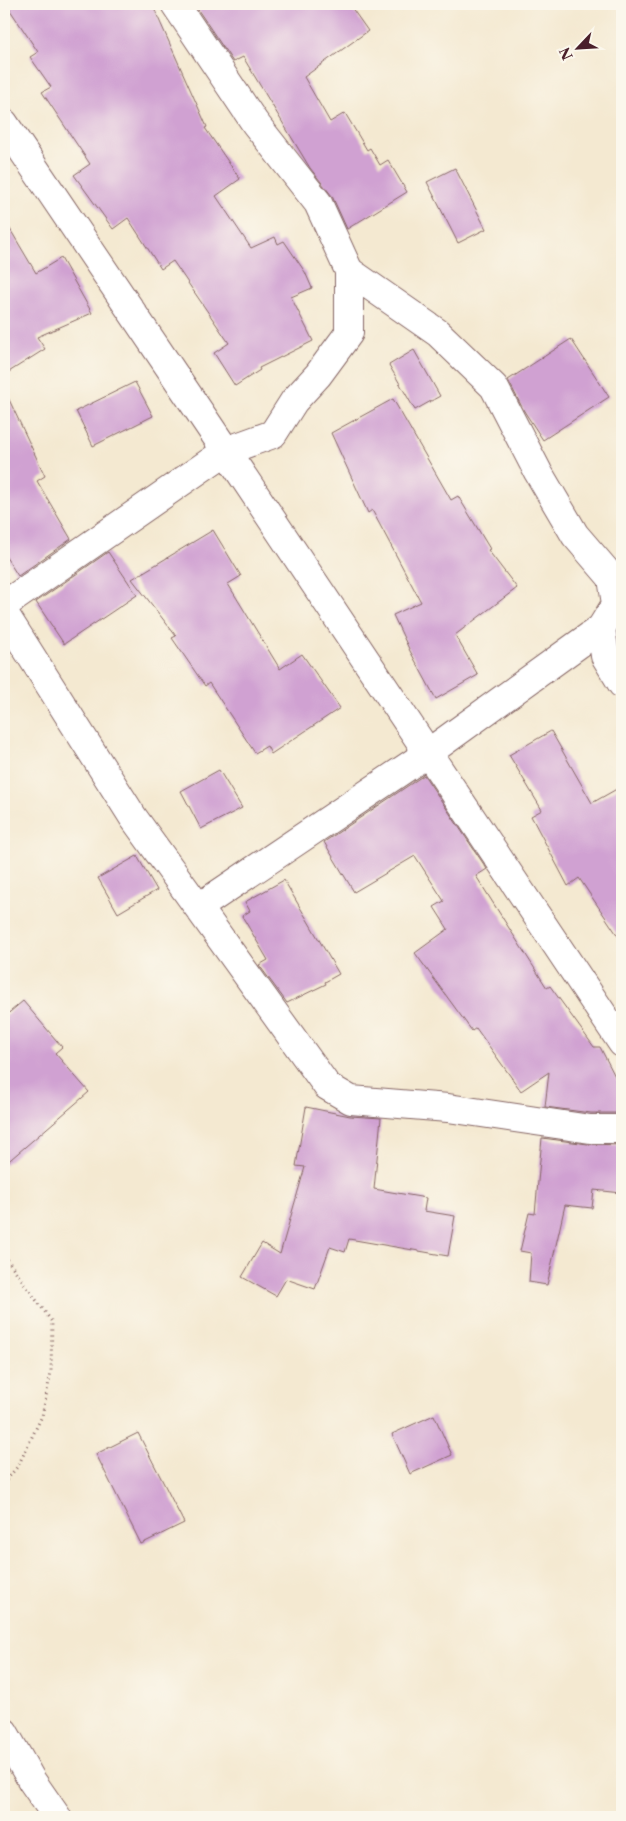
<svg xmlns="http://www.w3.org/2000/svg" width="626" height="1821" viewBox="0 0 626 1821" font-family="'Libre Caslon Text',serif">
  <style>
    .building { fill: #d0a1d2 }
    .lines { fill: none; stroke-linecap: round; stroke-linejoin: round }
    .minor-casing { stroke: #866665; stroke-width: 30 }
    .path { stroke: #866665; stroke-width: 3; stroke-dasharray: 1 4; stroke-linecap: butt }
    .minor { stroke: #fff; stroke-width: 28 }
  </style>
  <rect width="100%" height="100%" fill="#fbf7ec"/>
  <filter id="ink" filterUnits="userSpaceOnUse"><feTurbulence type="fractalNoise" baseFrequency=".02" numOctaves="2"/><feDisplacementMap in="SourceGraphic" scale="10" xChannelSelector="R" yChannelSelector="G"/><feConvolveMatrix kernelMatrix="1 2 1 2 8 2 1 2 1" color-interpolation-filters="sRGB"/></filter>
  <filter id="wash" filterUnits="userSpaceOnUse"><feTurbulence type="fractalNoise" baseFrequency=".0096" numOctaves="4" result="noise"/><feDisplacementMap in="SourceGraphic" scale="20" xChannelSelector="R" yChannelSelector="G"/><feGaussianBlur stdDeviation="1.12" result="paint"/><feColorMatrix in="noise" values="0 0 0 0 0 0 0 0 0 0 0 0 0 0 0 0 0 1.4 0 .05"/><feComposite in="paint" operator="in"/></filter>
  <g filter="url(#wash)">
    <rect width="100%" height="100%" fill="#f4e9d1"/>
    <g id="blocks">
      <g class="building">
        <path d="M6,4H152L207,127L205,128L240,179L216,196L251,248L275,237L278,244L284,241L305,272L312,288L291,297L313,341L259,368L260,370L235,386L214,353L229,343L173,261L161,269L128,218L113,229L74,175L90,164L42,92L51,87L30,57L38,52Z"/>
        <path d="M194,4H349L368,31L304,77L330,122L345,113L367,150L370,148L380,165L388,160L407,192L347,229L332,196L310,168L243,57L233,62Z"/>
        <path d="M455,168L486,229L458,243L427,182Z"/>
        <path d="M4,219L36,273L61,258L92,313L37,337L45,349L4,375Z"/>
        <path d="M571,339L609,397L543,440L524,411L508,380Z"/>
        <path d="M414,350L440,396L415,410L389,365Z"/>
        <path d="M135,382L153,416L93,446L76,411Z"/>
        <path d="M4,389L45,476L37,481L71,539L18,576L4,554Z"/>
        <path d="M393,399L451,500L458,496L490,549L488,550L517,588L455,635L478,675L436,699L410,651L393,615L421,602L372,510L368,513L331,433Z"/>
        <path d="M213,530L241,576L228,584L280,669L302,654L340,708L271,754L267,746L255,753L209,683L205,686L172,638L176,636L132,579Z"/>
        <path d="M108,552L137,595L64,644L36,602Z"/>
        <path d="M551,731L592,803L622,786V942L579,878L568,886L531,816L542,810L509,755Z"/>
        <path d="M219,770L242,808L201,829L181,791Z"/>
        <path d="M424,775L487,869L476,876L547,988L550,986L594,1047H600L622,1090V1113H591L545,1107L549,1072L521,1091L476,1028L472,1031L415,953L448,929L434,907L444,901L415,856L354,892L324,842Z"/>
        <path d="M137,856L157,890L118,913L98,878Z"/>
        <path d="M284,880L339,974L325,982L326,984L287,1003L259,965L268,960L242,916L250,911L245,902Z"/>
        <path d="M23,1001L62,1047L55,1053L89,1092L4,1165V1017Z"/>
        <path d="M306,1107L350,1116L381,1118L374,1189L426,1198L424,1211L455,1216L448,1256L349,1239L345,1252L330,1247L315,1289L286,1279L276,1296L242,1277L262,1243L280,1254L305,1167L296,1166Z"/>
        <path d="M542,1138L588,1144L622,1145V1193L594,1190L592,1208L565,1205L547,1285L529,1282L531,1253L520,1251L529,1213L535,1214Z"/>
        <path d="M434,1415L452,1455L410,1474L392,1434Z"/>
        <path d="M138,1433L184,1523L141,1544L96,1454Z"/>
      </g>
    </g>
  </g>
  <g filter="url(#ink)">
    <use href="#blocks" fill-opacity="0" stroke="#866665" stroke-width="1"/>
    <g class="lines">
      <defs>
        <g id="minor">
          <path d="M4,123L226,451L622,1043"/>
          <path d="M4,605L226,451L273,434L294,401L318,375L349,333V271L318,203L255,123L175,4"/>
          <path d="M4,613L133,817L327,1086L351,1100L448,1108L590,1129H622"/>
          <path d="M601,628L605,656L622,684"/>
          <path d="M199,907L428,753L601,628L616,604L612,578L575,535L538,472L494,387L438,333L349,271"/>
          <path d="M4,1732L32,1781L57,1817"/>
        </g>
      </defs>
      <use href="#minor" class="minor-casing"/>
      <path class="path" d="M4,1255L52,1322L51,1372L42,1416L18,1466L4,1483"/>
      <use href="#minor" class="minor"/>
    </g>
  </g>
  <rect width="626" height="1821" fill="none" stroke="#fbf7ec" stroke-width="20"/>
  <g transform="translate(578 48) rotate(245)" stroke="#fbf7ec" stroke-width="4" paint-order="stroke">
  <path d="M0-4L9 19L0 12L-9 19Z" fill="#4a1f2b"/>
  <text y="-8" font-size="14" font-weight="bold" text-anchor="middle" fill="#4a1f2b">N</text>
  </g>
</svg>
